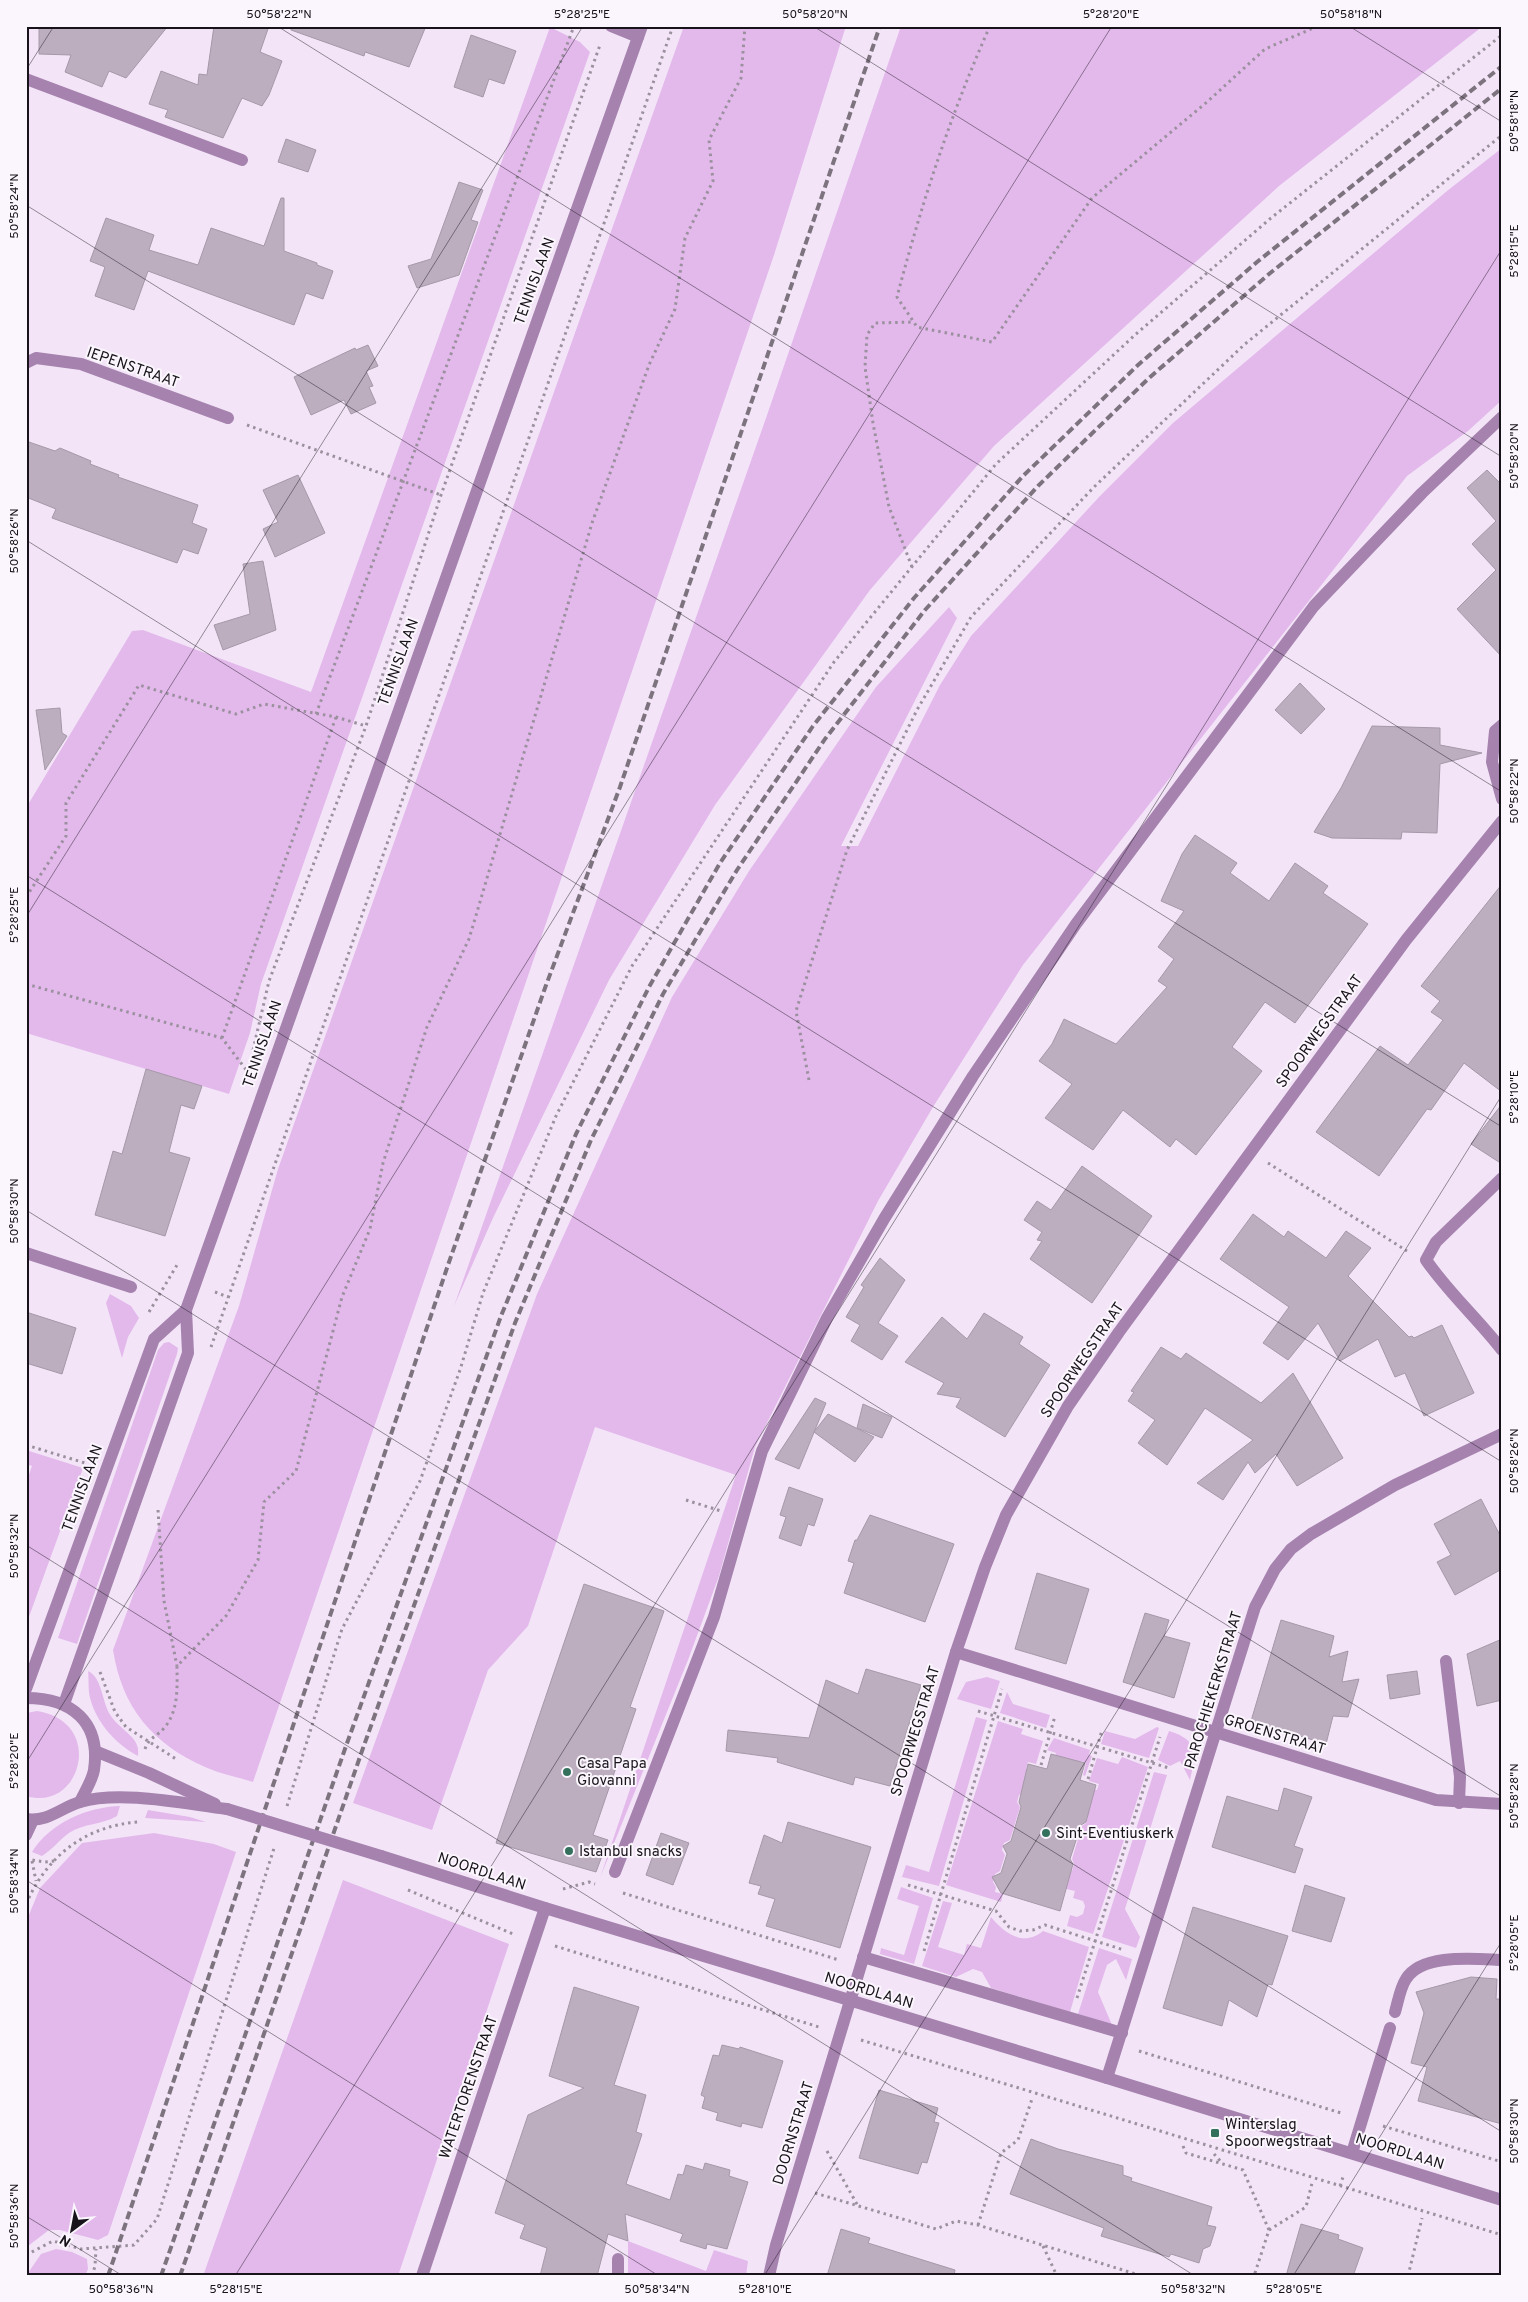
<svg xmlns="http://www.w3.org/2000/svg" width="1528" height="2302" viewBox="0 0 1528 2302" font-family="Overpass,sans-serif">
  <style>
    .green { fill: #e3b9ec }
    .building { fill: #bcaebf; stroke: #a598a8 }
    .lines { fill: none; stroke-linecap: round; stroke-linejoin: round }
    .path { stroke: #9b909e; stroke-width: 3; stroke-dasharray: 2.5 4; stroke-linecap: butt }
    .service { stroke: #a682af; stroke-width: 12 }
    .minor { stroke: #a682af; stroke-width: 12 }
    .tertiary { stroke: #a682af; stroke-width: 12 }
    .rail { stroke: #7c737f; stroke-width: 4; stroke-dasharray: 8 4; stroke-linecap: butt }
    .tertiary-bridge { stroke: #a682af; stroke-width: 12 }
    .ticks { fill: none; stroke: #18131a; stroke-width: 1; stroke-opacity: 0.45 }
    .poi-dot { fill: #34715d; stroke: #fbf6fd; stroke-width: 2 }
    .labels { text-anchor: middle; stroke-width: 4; stroke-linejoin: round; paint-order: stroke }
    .street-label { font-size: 15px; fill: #18131a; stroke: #fbf6fd }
    .poi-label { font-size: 15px; fill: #18131a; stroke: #fbf6fd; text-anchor: start }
    .neatline { fill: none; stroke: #18131a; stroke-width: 2 }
    .ticks-label { font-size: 12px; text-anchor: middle; fill: #18131a }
  </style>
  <rect width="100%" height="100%" fill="#f3e5f7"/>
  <g class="green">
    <path d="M684,26H846L774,255L253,1782C238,1777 220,1774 205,1767C153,1744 122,1708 113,1650L239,1306L278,1169Z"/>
    <path d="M901,26H1483L1279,186L994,446L870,590L715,805L609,980L493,1218L454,1306L766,418Z"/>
    <path d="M550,27L580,42L590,52L261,984L250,1033L229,1094L26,1033V808L132,631L143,630L311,692Z"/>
    <path d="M1502,148V400L1468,431L1407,476L1023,965L933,1107L878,1201L755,1447L719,1576L688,1660L600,1878L736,1475L595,1427L528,1626L488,1670L432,1830L353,1803L537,1294L672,997L749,871L876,687L949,607L957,618L841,846H858L940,685L971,636L1099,497L1173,423L1447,191Z"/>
    <path d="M110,1294L131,1306L139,1318L128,1337L122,1358L106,1303Z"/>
    <path d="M169,1342L178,1348L177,1354L77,1644L58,1638L158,1350L164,1343Z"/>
    <path d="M26,1450L83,1468L26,1625V1483L32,1466L26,1464Z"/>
    <path d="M88,1671C103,1678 102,1704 111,1716C122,1732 141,1737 138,1756C116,1744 97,1724 90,1698C88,1690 89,1679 88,1671Z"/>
    <path d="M987,1677L1000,1681L991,1709L957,1699L966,1682Z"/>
    <path d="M1007,1692L1013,1704L1050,1715L1046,1728L1000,1713Z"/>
    <path d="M37,1711C106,1722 81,1813 26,1796V1713Z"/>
    <path d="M976,1717L987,1720L939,1886L902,1877L906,1865L929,1872Z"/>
    <path d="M998,1721L1023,1729L1021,1734L1043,1741L1036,1764L1028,1762L1026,1769L1031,1771L1024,1792L1019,1795L1017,1802L1020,1807L1010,1840L1004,1843L1002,1850L1005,1855L1000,1871L995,1874L993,1882L996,1887L995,1892L1003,1894L1001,1902L946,1885Z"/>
    <path d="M1157,1727L1159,1728L1149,1758L1101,1744L1105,1731L1135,1739Z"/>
    <path d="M1169,1731C1199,1740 1196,1754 1190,1780L1180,1761L1170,1766L1158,1760Z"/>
    <path d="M1054,1738L1090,1750L1089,1755L1092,1756L1085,1776L1083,1775L1086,1763L1081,1761L1079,1769L1054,1762L1056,1753L1047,1750Z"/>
    <path d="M1122,1757L1148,1767L1093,1934L1067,1926L1070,1915L1077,1917L1083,1914L1085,1906L1083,1901L1073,1898L1075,1891L1062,1888L1067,1873L1072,1871L1074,1864L1072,1859L1082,1826L1086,1823L1088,1816L1086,1811L1093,1789L1097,1790L1099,1784L1089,1781L1097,1758L1118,1764Z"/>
    <path d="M1154,1772L1167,1775L1125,1909L1140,1937L1136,1948L1102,1937Z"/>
    <path d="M120,1806L117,1816C102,1825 84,1823 69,1833C59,1840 52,1850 42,1856L32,1852C50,1823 87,1807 120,1806Z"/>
    <path d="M148,1810L190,1817L206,1822L145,1818Z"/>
    <path d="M154,1833L214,1844L236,1852L108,2235L98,2240L60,2230H49L28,2246L26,2255V1922L40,1888L82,1843Z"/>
    <path d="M343,1880L509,1944L398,2276H203Z"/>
    <path d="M901,1887L933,1898L914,1964L880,1954L881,1948L904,1955L919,1906L897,1899Z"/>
    <path d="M943,1901L952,1903L938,1947L964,1955L967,1944L981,1948L991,1917C1005,1934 1024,1947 1043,1931L1089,1947L1070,2012L991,1988L982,1972L973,1969L956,1977L922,1966Z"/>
    <path d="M1099,1948L1132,1959L1126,1980L1116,1959L1107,1965L1098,1992L1112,2025L1078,2014Z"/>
    <path d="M628,2241L706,2271L714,2250L748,2261L746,2276H628Z"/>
    <path d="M56,2249L72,2252L87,2259L88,2269L85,2276H26L41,2254Z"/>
  </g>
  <g class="building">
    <path d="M39,26H168L126,78L109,71L102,87L65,72L71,55L39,54Z"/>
    <path d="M214,26H269L260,52L282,61L269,95L262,106L242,98L223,138L165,117L168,110L149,104L161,71L198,85L199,74L207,75Z"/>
    <path d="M291,26H426L409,67L365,52L364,56L291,30Z"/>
    <path d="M471,35L516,51L504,84L489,79L483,97L454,87Z"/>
    <path d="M286,139L316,150L308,172L278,162Z"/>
    <path d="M459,182L483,190L471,220L478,222L459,275L417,288L408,266L431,259Z"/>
    <path d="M281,198H284V251L317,263V265L333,271L323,299L306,293L294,325L148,271L134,310L95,296L105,267L90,261L106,218L154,235L149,250L198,265L211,228L264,246Z"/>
    <path d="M368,345L378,366L366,371L373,386L369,387L376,403L351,414L344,400L311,415L294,377L355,348L356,350Z"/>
    <path d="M26,441L55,451L60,448L91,461L90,464L119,475L118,477L198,505L192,523L207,529L198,554L183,549L177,563L52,518L56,509L26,497Z"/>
    <path d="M1487,470L1502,485V657L1457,609L1496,570L1472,544L1496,521L1467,488Z"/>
    <path d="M298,475L325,533L275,557L263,529L278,522L263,490Z"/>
    <path d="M263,561L276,630L223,650L214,625L250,614L243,564Z"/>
    <path d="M1300,683L1325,709L1301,734L1275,710Z"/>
    <path d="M60,708L62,733L67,736L45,770L36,710Z"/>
    <path d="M1372,726L1440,728V745L1482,753L1440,764L1437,833L1402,832L1401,839L1332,838L1314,832L1341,788Z"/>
    <path d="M1195,835L1237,863L1230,873L1269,901L1295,863L1328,886L1323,893L1368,924L1295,1023L1265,1002L1232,1047L1262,1071L1196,1155L1176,1139L1170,1147L1123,1110L1093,1150L1045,1118L1072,1084L1039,1061L1052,1044L1064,1019L1116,1044L1167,987L1158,981L1174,959L1158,947L1184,911L1161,901L1182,854Z"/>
    <path d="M1502,884V1092L1464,1063L1431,1110L1427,1109L1379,1176L1316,1132L1380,1046L1408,1065L1443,1020L1431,1012L1440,1001L1421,986Z"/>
    <path d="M146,1069L202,1086L194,1109L181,1105L169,1152L190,1158L165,1236L95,1215L113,1151L122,1154Z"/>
    <path d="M1502,1104V1164L1471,1144Z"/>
    <path d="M1082,1166L1152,1216L1092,1303L1030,1259L1042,1241L1037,1240L1042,1232L1024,1220L1037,1201L1051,1210Z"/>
    <path d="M1253,1214L1284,1237L1288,1231L1326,1258L1346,1231L1371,1248L1348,1276L1409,1337L1412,1336L1414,1338L1442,1325L1474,1393L1424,1416L1405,1373L1395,1377L1378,1339L1340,1361L1318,1323L1288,1360L1263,1343L1289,1307L1220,1259Z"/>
    <path d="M880,1258L905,1280L878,1323L898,1336L882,1360L851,1341L860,1325L846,1317L864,1287L861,1285Z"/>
    <path d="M26,1312L76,1328L62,1374L26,1363Z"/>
    <path d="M984,1313L1023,1337L1019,1344L1050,1365L1005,1437L956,1407L961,1398L937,1394L944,1383L905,1362L942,1317L967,1339Z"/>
    <path d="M1161,1347L1181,1359L1186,1353L1261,1403L1293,1373L1343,1458L1297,1486L1276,1454L1255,1473L1248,1462L1223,1500L1197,1483L1253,1440L1205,1408L1167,1465L1138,1443L1155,1420L1128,1401L1134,1392L1131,1391Z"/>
    <path d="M815,1398L826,1403L799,1469L775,1459Z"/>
    <path d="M863,1404L892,1417L882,1438L857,1428Z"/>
    <path d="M828,1414L874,1437L855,1462L814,1432Z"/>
    <path d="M789,1487L823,1499L814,1526L808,1524L801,1546L779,1538L786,1517L780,1515Z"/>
    <path d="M1481,1499L1502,1539V1569L1455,1595L1437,1562L1451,1555L1434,1524Z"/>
    <path d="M870,1515L954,1544L925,1622L844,1593L854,1563L848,1561L855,1540H857Z"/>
    <path d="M1037,1573L1089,1589L1066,1664L1015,1649Z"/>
    <path d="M584,1584L664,1611L630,1707L636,1709L593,1835L608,1840L596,1872L496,1843Z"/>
    <path d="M1145,1613L1169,1620L1164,1636L1190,1643L1174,1698L1123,1682Z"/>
    <path d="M1281,1620L1334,1636L1329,1657L1348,1651L1342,1682L1359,1679L1348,1717L1333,1716L1326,1744L1251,1721Z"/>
    <path d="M1502,1639V1700L1477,1706L1467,1654Z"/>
    <path d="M866,1669L921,1685L890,1786L855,1777L853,1785L777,1762L778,1758L726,1751L728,1730L809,1738L826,1680L858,1694Z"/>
    <path d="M1417,1671L1420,1694L1390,1699L1387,1675Z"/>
    <path d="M1051,1754L1085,1763L1080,1780L1096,1785L1086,1822L1081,1825L1070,1859L1073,1864L1060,1911L1001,1893L992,1877L1001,1873L1007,1854L1003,1846L1011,1841L1021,1807L1019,1802L1028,1764L1047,1769Z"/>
    <path d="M1284,1788L1312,1797L1294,1846L1303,1849L1295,1873L1212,1847L1227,1796L1278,1811Z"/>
    <path d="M788,1822L871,1847L840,1948L766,1926L775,1899L758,1894L761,1886L749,1883L764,1835L782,1843Z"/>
    <path d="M661,1833L689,1843L673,1885L646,1875Z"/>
    <path d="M1305,1885L1345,1898L1331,1942L1292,1931Z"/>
    <path d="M1193,1907L1288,1936L1272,1985L1268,1984L1257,2017L1229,2000L1222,2026L1163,2008Z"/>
    <path d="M1471,1977L1497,1979L1496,1999H1502V2124L1418,2101L1427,2067L1411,2063L1424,2013L1416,1992Z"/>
    <path d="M574,1987L639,2007L614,2085L646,2095L636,2132L642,2134L626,2184L670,2200L678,2174L683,2175L686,2165L703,2170L705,2163L730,2170L729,2176L748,2182L727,2249L707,2244L706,2249L680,2241L683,2234L625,2214L628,2241L608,2234L597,2276H540L547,2248L520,2238L525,2225L495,2213L528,2115L584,2088L549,2076Z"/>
    <path d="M722,2045L739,2049L740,2047L783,2061L762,2128L742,2123L741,2127L716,2120L718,2113L702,2108L705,2097L701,2095L713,2055L719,2056Z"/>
    <path d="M879,2090L938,2108L934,2122L939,2123L927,2163L922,2162L918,2174L859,2158Z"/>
    <path d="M1031,2139L1058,2149L1123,2166V2175L1132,2178L1131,2181L1212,2207L1207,2225L1216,2227L1210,2246L1203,2249L1199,2263L1171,2254L1169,2257L1101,2236L1104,2228L1010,2194Z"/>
    <path d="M1301,2224L1339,2235L1338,2239L1363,2248L1353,2276H1286Z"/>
    <path d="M841,2229L870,2238L868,2243L955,2270L954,2276H827Z"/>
  </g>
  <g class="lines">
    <g class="path">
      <path d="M990,26C951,113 921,205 897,297L917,327L992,342L1092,198L1207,102L1265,49L1318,26"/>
      <path d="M247,425L441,495"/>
      <path d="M912,567L889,507L873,423L865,367L867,335L875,323L913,322"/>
      <path d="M316,714L574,26"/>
      <path d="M26,897L66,836V803L139,685L236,714L264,704L336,717L366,726"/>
      <path d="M26,984L222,1038L247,1071"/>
      <path d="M222,1038L336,717"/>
      <path d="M253,1050L269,981L366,726L441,495L600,45"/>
      <path d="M809,1080L796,1011L847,850L917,710L971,617L1094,487L1245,344L1502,135"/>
      <path d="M1268,1163L1407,1251"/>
      <path d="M215,1292L228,1297"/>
      <path d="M149,1312L177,1265"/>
      <path d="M211,1347L673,26"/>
      <path d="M26,1445L85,1463"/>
      <path d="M686,1500L721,1511"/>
      <path d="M158,1510L164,1601L177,1666"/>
      <path d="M100,1672L115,1712L126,1727L176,1759"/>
      <path d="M978,1711L1169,1768"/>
      <path d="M145,1749C149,1737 158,1736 165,1727C179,1709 177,1687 177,1666L226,1616L258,1560L264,1502L296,1471L342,1297L370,1229L383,1163L427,1027L469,939L592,523L649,365L675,309L685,238L713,181L709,140L741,78L745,26"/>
      <path d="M1041,1765L1055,1716"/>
      <path d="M1088,1779L1102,1730"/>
      <path d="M287,1806L342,1629L420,1481L460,1370L483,1293L556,1116L632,966L834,662L996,464L1136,334L1271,218L1502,35"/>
      <path d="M26,1859L45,1862L55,1861"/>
      <path d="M32,1861L36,1881"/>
      <path d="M908,1885L996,1911L1009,1927L1020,1931L1033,1930L1045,1925L1124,1950"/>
      <path d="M563,1889L589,1882L595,1884"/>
      <path d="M408,1890L513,1934"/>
      <path d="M623,1893L839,1960"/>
      <path d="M26,1904C47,1856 85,1826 138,1822"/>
      <path d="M555,1946L819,2027"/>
      <path d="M924,1951L1002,1689"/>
      <path d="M1077,1998L1160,1737"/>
      <path d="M861,2040L1502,2235"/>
      <path d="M1139,2051L1341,2113"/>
      <path d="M1383,2126L1502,2162"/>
      <path d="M1183,2146L1186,2153L1243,2170L1269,2230L1254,2276"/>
      <path d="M827,2151L858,2206"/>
      <path d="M1214,2154L1222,2163"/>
      <path d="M1340,2186L1344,2174"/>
      <path d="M815,2193L936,2229L956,2221L978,2225L1142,2276"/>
      <path d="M978,2225L1001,2153L1018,2140L1032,2099"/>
      <path d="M1269,2230L1306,2207L1312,2183"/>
      <path d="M1043,2246L1057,2276"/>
      <path d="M26,2255L53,2241L81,2249L134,2245L157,2219L275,1845"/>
      <path d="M92,2276L95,2266L96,2249"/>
      <path d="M1408,2276L1422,2218"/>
    </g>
    <g class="service">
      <path d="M26,79L242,160"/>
      <path d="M1502,1178L1436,1242L1426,1260C1448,1292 1478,1319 1502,1350"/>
      <path d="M1446,1661L1460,1777L1459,1803"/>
      <path d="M615,1872L714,1617L762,1451L827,1318L884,1219L973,1076L1076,924L1314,606L1422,493L1502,417"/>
      <path d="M863,1957L1122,2033"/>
      <path d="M1395,2012C1398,2002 1400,1988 1406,1979C1422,1953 1475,1959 1502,1960"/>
      <path d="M1352,2153L1390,2028"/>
      <path d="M618,2276V2259"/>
    </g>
    <g class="minor">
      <path d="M611,26L638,37"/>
      <path d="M26,363L36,358L81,364L228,418"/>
      <path d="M1502,725L1495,731L1492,762L1502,799"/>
      <path d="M26,1253L131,1287"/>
      <path d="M956,1652L1436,1800L1502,1804"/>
      <path d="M1107,2078L1255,1607L1275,1569L1291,1549L1311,1534L1395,1485L1502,1434"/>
      <path d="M422,2276L545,1908"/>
      <path d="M769,2276L776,2245L956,1652L985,1567L1006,1515L1068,1406L1119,1332L1406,940L1502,821"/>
    </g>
    <g class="tertiary">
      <path d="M26,1689L154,1339L186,1310"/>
      <path d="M26,1698C72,1698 101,1722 94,1770C92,1781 84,1793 80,1802"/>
      <path d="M64,1704L188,1353L186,1310L642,26"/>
      <path d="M95,1751L149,1773L215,1804"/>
      <path d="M26,1819C49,1822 60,1808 80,1802C121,1790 185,1804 227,1809"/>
      <path d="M26,1835L33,1820"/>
      <path d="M381,1856L545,1908L1107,2078L1502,2200"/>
    </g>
    <g class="rail">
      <path d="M108,2276L448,1265L545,988L620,787L880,26"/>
      <path d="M161,2276L346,1746L501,1316L576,1134L649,987L720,863L813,726L914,598L1023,476L1138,365L1257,262L1502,66"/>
      <path d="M180,2276L362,1751L515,1323L591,1140L663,994L737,870L825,739L925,610L1038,486L1149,378L1269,274L1502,88"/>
    </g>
    <path class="tertiary-bridge" d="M227,1809L381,1856"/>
  </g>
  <path class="ticks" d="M277,26L1502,792M813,26L1502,457M1349,26L1502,122M26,70L54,26M26,205L1502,1127M26,540L1502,1462M26,875L1502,1797M26,917L583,26M26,1210L1502,2132M26,1545L1195,2276M26,1763L1112,26M26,1880L659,2276M26,2216L123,2276M235,2276L1502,249M764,2276L1502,1095M1293,2276L1502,1941"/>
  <g class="poi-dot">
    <circle cx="567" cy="1772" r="5"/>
    <circle cx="1046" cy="1833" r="5"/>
    <circle cx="569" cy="1851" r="5"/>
    <rect x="1210" y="2128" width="10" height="10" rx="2.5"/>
  </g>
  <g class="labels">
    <g class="street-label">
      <text transform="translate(534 281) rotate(-70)" y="5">TENNISLAAN</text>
      <text transform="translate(133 367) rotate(19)" y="5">IEPENSTRAAT</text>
      <text transform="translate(398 662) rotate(-70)" y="5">TENNISLAAN</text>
      <text transform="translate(1319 1031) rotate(-54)" y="5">SPOORWEGSTRAAT</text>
      <text transform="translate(262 1044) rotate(-71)" y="5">TENNISLAAN</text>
      <text transform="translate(1082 1360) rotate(-56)" y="5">SPOORWEGSTRAAT</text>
      <text transform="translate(82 1488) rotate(-70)" y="5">TENNISLAAN</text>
      <text transform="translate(1213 1690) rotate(-73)" y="5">PAROCHIEKERKSTRAAT</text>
      <text transform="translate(915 1731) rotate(-73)" y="5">SPOORWEGSTRAAT</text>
      <text transform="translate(1275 1734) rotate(17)" y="5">GROENSTRAAT</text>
      <text transform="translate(482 1871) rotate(18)" y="5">NOORDLAAN</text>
      <text transform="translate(869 1990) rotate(17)" y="5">NOORDLAAN</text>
      <text transform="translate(468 2087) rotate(-71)" y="5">WATERTORENSTRAAT</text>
      <text transform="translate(793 2133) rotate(-73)" y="5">DOORNSTRAAT</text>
      <text transform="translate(1400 2151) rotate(17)" y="5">NOORDLAAN</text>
    </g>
    <g class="poi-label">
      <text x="577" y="1768">Casa Papa<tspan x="577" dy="17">Giovanni</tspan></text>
      <text x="1056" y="1838">Sint-Eventiuskerk</text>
      <text x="579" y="1856">Istanbul snacks</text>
      <text x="1225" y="2129">Winterslag<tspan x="1225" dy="17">Spoorwegstraat</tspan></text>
    </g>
  </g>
  <rect width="1528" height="2302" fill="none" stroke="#fbf6fd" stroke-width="55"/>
  <g transform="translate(72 2230) rotate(212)" stroke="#fbf6fd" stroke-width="4" paint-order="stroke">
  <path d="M0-4L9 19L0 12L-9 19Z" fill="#18131a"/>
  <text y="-8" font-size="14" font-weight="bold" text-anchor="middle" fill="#18131a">N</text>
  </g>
  <rect x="28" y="28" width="1472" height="2246" class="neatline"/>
  <g class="ticks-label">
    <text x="279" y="18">50°58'22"N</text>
    <text x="582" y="18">5°28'25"E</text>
    <text x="815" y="18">50°58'20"N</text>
    <text x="1111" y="18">5°28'20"E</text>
    <text x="1351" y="18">50°58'18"N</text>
    <text transform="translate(1514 121) rotate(-90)" y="4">50°58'18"N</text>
    <text transform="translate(14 206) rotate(-90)" y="4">50°58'24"N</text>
    <text transform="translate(1514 251) rotate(-90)" y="4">5°28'15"E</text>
    <text transform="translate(1514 456) rotate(-90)" y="4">50°58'20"N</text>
    <text transform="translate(14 541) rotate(-90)" y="4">50°58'26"N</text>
    <text transform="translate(1514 791) rotate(-90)" y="4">50°58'22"N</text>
    <text transform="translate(14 915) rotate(-90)" y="4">5°28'25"E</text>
    <text transform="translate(1514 1097) rotate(-90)" y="4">5°28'10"E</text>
    <text transform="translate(14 1211) rotate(-90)" y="4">50°58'30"N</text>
    <text transform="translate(1514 1461) rotate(-90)" y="4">50°58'26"N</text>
    <text transform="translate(14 1546) rotate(-90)" y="4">50°58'32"N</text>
    <text transform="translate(14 1761) rotate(-90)" y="4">5°28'20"E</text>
    <text transform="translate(1514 1796) rotate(-90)" y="4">50°58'28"N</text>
    <text transform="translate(14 1881) rotate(-90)" y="4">50°58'34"N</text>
    <text transform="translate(1514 1943) rotate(-90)" y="4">5°28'05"E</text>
    <text transform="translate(1514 2131) rotate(-90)" y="4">50°58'30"N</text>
    <text transform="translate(14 2216) rotate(-90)" y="4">50°58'36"N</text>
    <text x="121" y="2293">50°58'36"N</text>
    <text x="236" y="2293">5°28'15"E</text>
    <text x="657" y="2293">50°58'34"N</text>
    <text x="765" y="2293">5°28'10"E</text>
    <text x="1193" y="2293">50°58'32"N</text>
    <text x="1294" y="2293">5°28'05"E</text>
  </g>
</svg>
